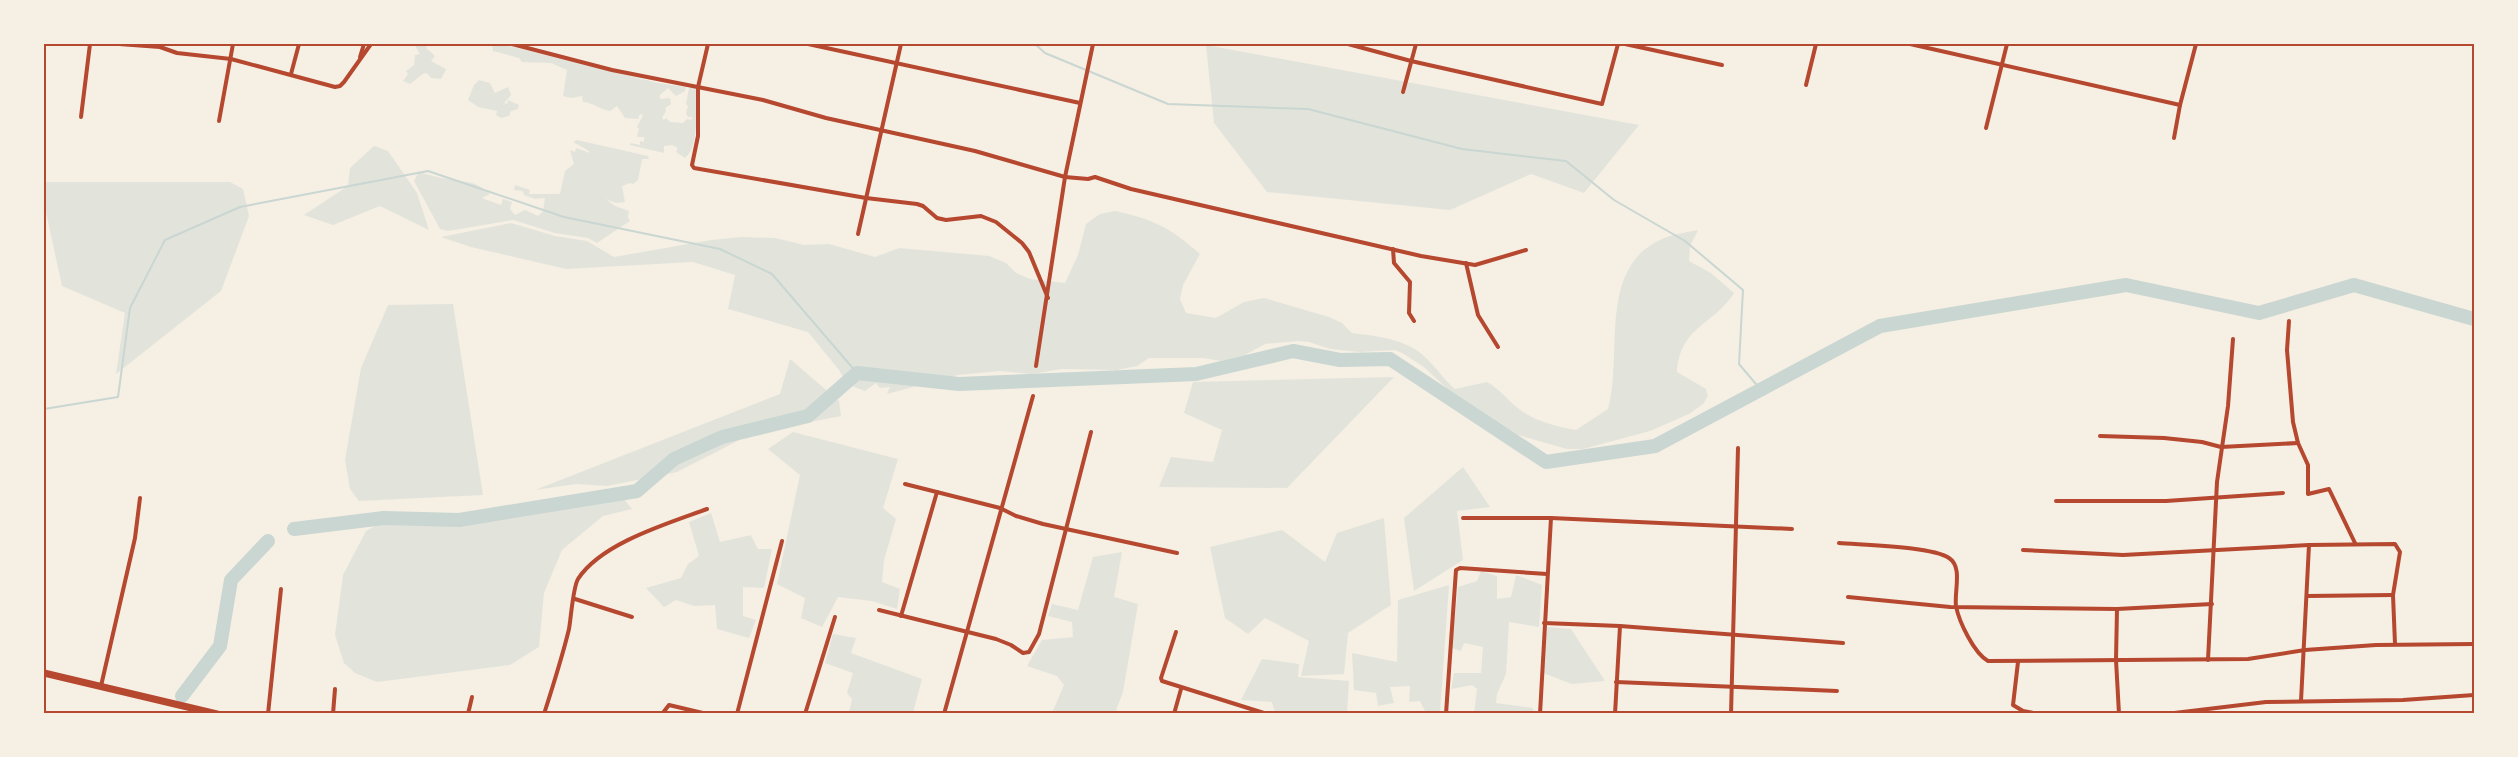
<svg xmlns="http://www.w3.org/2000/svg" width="2518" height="757" viewBox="0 0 2518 757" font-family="'Golos Text',sans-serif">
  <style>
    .green { fill: #e2e4dc }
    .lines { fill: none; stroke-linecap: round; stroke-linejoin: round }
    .stream { stroke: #c9d6d2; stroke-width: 2 }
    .river { stroke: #c9d6d2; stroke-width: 14 }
    .minor { stroke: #b5482f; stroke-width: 4 }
    .trunk { stroke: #b5482f; stroke-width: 7 }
    .neatline { fill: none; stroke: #b5482f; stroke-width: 2 }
  </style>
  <rect width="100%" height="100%" fill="#f6efe4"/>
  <g class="green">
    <path d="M414,44H429L426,48L435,56L431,61L446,69L441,79L431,78L428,74L424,73L410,84L403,81L408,74L406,71L414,65L415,55L420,54Z"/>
    <path d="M492,44H501L658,83L686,87L685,91L676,96L668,88L660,95V99L670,98L671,104L665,108L666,111L662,118L664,120L666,118L670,122L683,123L687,119L691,120L693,117H688L686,113L688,106L686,104L689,88H696C696,106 700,146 685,158L676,152L678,148L672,145L664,146V153L630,145L631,143L640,145V141L644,142V137H637L639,129L637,127L643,115L640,114L638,119L625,118L617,106L610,111C599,109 594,103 583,102L582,96L571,98L563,96L567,70L551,63L522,62L519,58L493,51Z"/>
    <path d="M1206,45L1639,125L1584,193L1531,174L1450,210L1267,192L1214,123Z"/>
    <path d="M479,80L490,83L495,93L508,87L511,95L504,103L507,104L508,100L519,105L518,109L511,111L509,116L501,118L496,115L497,111L478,107L468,100L474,85Z"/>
    <path d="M577,140L648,156L649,159H642L638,180L633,184L630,183L622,186L625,202L616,203L606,199L615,206L629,211L628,217L630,221L597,243L588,238L555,233L513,220L448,231L440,229L414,181L419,172C429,175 439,178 449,179C465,182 477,181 490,194L482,198L501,205L503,199L512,202L510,209L515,215L525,210L538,216L543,211L545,198L535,199L524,195L523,191L514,190L515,185L530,190L529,194H560L565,171L574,164L570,150L575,152L576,148L590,153L589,151L573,142Z"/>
    <path d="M374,146L388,151L417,193L429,230L380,206L333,225L304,215L348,186L350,168Z"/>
    <path d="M44,182H230L243,189L249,216L221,291L116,374L125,313L62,286L44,203Z"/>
    <path d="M1115,211C1153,219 1171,228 1200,254L1183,285L1180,299L1186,313L1216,318L1244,302L1264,298L1329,317L1342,323L1352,333C1376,336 1408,339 1426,358C1437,368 1443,379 1455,389L1487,382C1500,389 1507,400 1519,409C1534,421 1557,427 1576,430L1608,409C1624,353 1595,264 1667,237C1676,234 1688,232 1698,230L1690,246L1689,261L1711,273L1734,293C1714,325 1680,326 1677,372L1706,389L1708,396L1703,404L1689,414L1650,431L1583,449H1567L1518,435L1460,401L1424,367L1402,353L1395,350L1359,352L1330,349L1309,342L1298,341L1265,344L1245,355L1221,361L1203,358H1149L1137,366L1117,370L1062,369L1032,374L1000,371L958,375L887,394L890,387L880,388L876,383L865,391L847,384L839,370L808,332L728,309L735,275L693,262L566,269L471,247L441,237L511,223L555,236L587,241L614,257L711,240L741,237L775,238L804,245L829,244L875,257L899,248L989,256L1006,263L1016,273L1030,279L1065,283L1078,255L1086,224L1100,214Z"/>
    <path d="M453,304L483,495L359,501L350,489L345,460L361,368L388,305Z"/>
    <path d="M790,359L839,401L841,416L753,433L677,472L607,486L576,484L535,490L780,394Z"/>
    <path d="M1394,377L1287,488L1159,487L1171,457L1213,462L1222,430L1184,413L1193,382Z"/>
    <path d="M793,432L898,459L883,508L896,519L884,560L882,582L900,589L897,609L872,601L838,597L822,627L801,618L805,598L777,584L800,475L768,449Z"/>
    <path d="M1463,467L1490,507L1457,511L1463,560L1414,591L1404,518Z"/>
    <path d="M623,498L632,509L603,516L562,550L544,593L539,647L510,665L377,682L355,673L344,663L335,635L343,575L366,531L380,523L478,516Z"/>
    <path d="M711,513L720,542L751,535L758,549H772L764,588L743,587V616L756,620L749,638L717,629L715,605L694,606L676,600L664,607L646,588L681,578L688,564L699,556L689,522Z"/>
    <path d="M1384,518L1391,605L1348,633L1344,674L1301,676L1309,641L1265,618L1248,634L1225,618L1210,547L1282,530L1325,562L1337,533Z"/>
    <path d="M1122,552L1114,597L1138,604L1123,692L1115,713H1052L1064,685L1057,676L1027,666L1042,640L1073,637L1072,622L1048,616L1052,604L1078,610L1093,557Z"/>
    <path d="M1481,571L1497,576V599L1511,597L1516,575L1542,585L1539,627L1509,622L1506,674L1497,694L1496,703L1533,708V713H1474L1477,689L1472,685L1451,689L1454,673H1481L1483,647L1464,643L1461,651L1452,648L1458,587L1477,581Z"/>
    <path d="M1449,585L1440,713H1426L1420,701L1409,702L1410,686L1390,687L1394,703L1378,706L1376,693L1354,690L1352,653L1397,662L1398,600Z"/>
    <path d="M1547,627L1571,629L1605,681L1572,684L1543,673Z"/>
    <path d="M833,634L856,638L851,653L922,679L913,713H849L852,699L847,693L853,673L825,663Z"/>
    <path d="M1262,659L1299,664L1298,677L1349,681L1347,713H1275L1272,702L1241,700Z"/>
  </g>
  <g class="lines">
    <g class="stream">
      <path d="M1035,44L1045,53L1168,104L1308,109L1462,149L1566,161L1614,200L1685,241L1743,290L1739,364L1761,390"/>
      <path d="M44,409L118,397L130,308L165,240L240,207L428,171L564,217L720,249L772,274L857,373"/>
      <path d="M176,713V714"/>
    </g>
    <g class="river">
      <path d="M294,529L384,518L459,520L637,491L674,459L722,437L808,416L857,373L959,384L1196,374L1293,351L1340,360L1390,359L1546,462L1655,446L1880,326L2126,285L2259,313L2354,285L2474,319"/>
      <path d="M182,696L220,646L231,580L268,541"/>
    </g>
    <g class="minor">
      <path d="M119,44L160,47L177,53L231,59L335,87L340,86L344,82L371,44"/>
      <path d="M512,44L612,70L763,100L826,118L975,151L1065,177L1088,179L1095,177L1131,189L1421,256L1475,265L1526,250"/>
      <path d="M708,44L698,87V136L692,165L694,168L866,198L917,204L923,206L937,218L946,220L981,216L996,222L1022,243L1029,252L1048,298"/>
      <path d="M808,44L1080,103"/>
      <path d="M1348,44L1411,61L1602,104L1618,44"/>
      <path d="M1625,44L1722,65"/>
      <path d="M1910,44L2180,105"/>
      <path d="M360,57L364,44"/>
      <path d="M291,74L299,44"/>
      <path d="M1806,85L1816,44"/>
      <path d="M1403,92L1416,44"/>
      <path d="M81,117L90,44"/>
      <path d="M219,121L233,44"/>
      <path d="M1986,128L2007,44"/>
      <path d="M2174,138L2180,105L2196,44"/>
      <path d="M858,234L901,44"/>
      <path d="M1393,249L1394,263L1410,282L1409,313L1414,321"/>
      <path d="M1466,263L1478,315L1498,347"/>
      <path d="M2289,321L2287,350L2293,422L2298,443L2308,465V494L2329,489L2355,543"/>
      <path d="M1036,366L1065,177L1093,44"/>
      <path d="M2100,436L2164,438L2202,442L2221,447L2298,443"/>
      <path d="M905,484L1000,508L1016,516L1043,524L1177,553"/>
      <path d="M2056,501H2166L2283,493"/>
      <path d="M1463,518H1551L1792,529"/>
      <path d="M1839,543C1861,545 1932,546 1949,558C1963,567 1954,591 1956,606C1959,622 1974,653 1988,661L2248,659L2305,650L2376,645L2474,644"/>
      <path d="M2023,550L2123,555L2309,545L2395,544L2400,552L2393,595L2395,644"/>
      <path d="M2307,596L2393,595"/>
      <path d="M1848,597L1950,607L2117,609L2212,604"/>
      <path d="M575,599L632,617"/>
      <path d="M2117,609L2116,660L2119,714"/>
      <path d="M879,610L996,639L1011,645L1023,653L1029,652L1039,634L1091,432"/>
      <path d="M901,616L937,492"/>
      <path d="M1544,623L1620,626L1843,643"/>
      <path d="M1176,632L1161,678L1162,681L1267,714"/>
      <path d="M2208,660L2217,482L2228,406L2233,339"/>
      <path d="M2018,662L2013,705L2023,711L2039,714"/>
      <path d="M1616,682L1837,691"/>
      <path d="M101,686L135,538L140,498"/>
      <path d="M2301,701L2309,545"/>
      <path d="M268,714L281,589"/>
      <path d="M333,714L335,689"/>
      <path d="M468,714L472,697"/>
      <path d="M544,714C553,686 562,658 569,629C571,618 573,587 578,579C601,543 669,523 707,509"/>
      <path d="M662,714L669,705L707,714"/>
      <path d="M737,714L782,541"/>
      <path d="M805,714L835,617"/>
      <path d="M944,714L1033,396"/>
      <path d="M1174,714L1181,689"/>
      <path d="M1446,714L1456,570L1460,568L1547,574"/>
      <path d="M1540,714L1551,518"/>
      <path d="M1615,714L1620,626"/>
      <path d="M1731,714L1738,448"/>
      <path d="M2166,714L2266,702L2403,700L2474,695"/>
    </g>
    <path class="trunk" d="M44,673L217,714"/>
  </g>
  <rect width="2518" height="757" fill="none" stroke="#f6efe4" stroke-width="90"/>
  <rect x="45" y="45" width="2428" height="667" class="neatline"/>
</svg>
